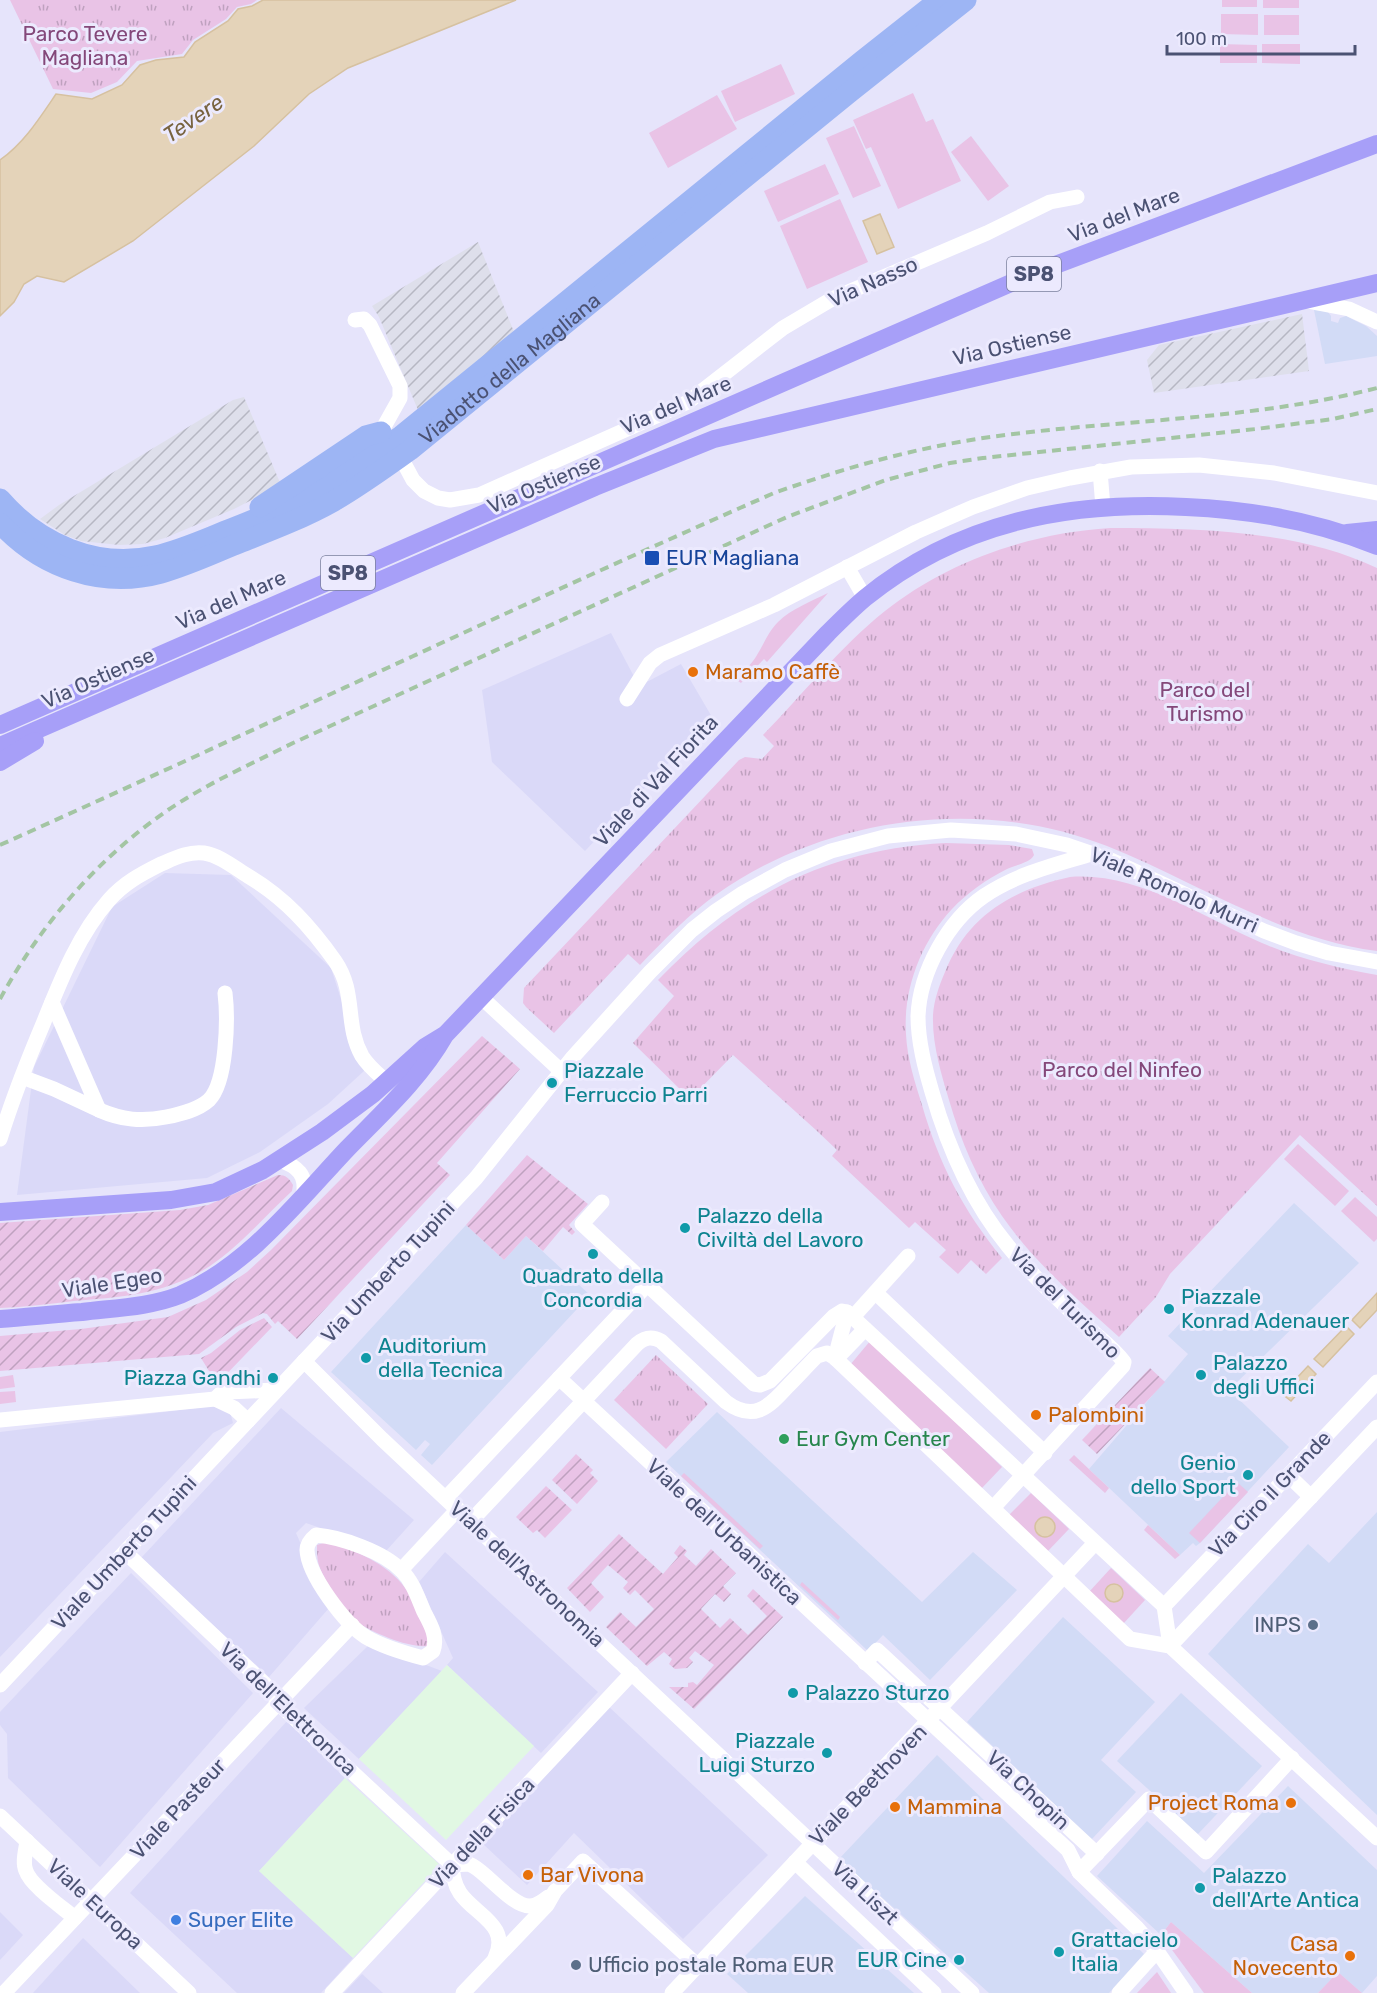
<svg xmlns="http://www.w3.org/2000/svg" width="1377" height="1993" viewBox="0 0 1377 1993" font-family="Rubik,sans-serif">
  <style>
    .residential { fill: #dad9f8 }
    .commercial { fill: #d2dbf6 }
    .industrial { fill: url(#industrial-furrows) }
    .education { fill: #e1f8e3 }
    .grass { fill: #e9c3e6 }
    .park { fill: url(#park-tufts) }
    .garden { fill: url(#garden-furrows) }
    .water { fill: #e4d3b9; stroke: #d6c1a0; stroke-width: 1.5 }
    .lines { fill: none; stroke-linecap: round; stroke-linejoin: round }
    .minor { stroke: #fff; stroke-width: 15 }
    .major { stroke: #a79ff8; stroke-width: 18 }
    .highway { stroke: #9db5f4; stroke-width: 21 }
    .rail { stroke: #a3c5a3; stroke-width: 4; stroke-dasharray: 9 6; stroke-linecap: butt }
    .transit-dot { fill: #1a4fb4; stroke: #eceafe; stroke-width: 2 }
    .food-dot { fill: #e8710a; stroke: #eceafe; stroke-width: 2 }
    .culture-dot { fill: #0f9aa8; stroke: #eceafe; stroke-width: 2 }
    .leisure-dot { fill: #2e9e5b; stroke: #eceafe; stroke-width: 2 }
    .service-dot { fill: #5c6f8a; stroke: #eceafe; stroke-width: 2 }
    .shop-dot { fill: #3f7fe0; stroke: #eceafe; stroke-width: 2 }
    .labels { text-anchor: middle; stroke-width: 6; stroke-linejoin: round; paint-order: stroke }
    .shield { fill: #eceafe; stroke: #7b809d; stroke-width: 1.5 }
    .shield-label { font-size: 20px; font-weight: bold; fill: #4b5273 }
    .park-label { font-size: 21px; fill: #84487a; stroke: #eceafe }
    .street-label { font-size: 21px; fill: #4b5273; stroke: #eceafe }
    .transit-label { font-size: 21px; fill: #164399; stroke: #eceafe; text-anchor: start }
    .food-label { font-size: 21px; fill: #c56008; stroke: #eceafe; text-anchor: start }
    .culture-label { font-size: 21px; fill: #0d838f; stroke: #eceafe; text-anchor: start }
    .leisure-label { font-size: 21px; fill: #27864d; stroke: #eceafe; text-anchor: start }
    .service-label { font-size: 21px; fill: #4e5e75; stroke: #eceafe; text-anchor: end }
    .shop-label { font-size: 21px; fill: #366cbe; stroke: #eceafe; text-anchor: start }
    .water-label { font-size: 22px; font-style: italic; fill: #78633f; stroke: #eceafe }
  </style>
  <defs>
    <pattern id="industrial-furrows" width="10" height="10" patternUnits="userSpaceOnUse" patternTransform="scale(1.5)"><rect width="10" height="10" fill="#dedfeb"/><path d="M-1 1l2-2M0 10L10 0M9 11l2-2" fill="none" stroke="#b6b7c3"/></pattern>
    <pattern id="park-tufts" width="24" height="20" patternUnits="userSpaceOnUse" patternTransform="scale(1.5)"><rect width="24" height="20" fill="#e9c3e6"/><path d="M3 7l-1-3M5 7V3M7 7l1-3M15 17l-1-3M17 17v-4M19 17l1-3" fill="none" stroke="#bfa1bf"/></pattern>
    <pattern id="garden-furrows" width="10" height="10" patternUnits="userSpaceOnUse" patternTransform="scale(1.5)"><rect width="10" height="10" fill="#e9c3e6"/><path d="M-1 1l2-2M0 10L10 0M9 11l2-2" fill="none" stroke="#bfa1bf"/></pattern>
  </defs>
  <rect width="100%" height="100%" fill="#e6e4fb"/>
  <g class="residential">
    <path d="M611,633L639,686L681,664L712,717L585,851L492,762L482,690Z"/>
    <path d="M165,873L231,875L331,968L364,1071L328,1104L260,1152L207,1178L17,1195L34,1067L112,907Z"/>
    <path d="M213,1406L230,1412L233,1423L213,1433L0,1657V1432Z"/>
    <path d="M281,1408L414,1520L386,1551L306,1523L296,1533L329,1608L269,1677L141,1558Z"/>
    <path d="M445,1552L598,1692L541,1753L447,1665L453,1658L419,1582Z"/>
    <path d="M131,1573L253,1693L100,1867L8,1778L7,1734L0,1725V1712Z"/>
    <path d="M370,1644L442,1671L359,1759L304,1708Z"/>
    <path d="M608,1706L768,1855L683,1939L574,1833L527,1885L482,1843Z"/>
    <path d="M287,1721L345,1778L259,1871L353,1958L321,1993H237L130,1893Z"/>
    <path d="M0,1912L23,1935L0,1960Z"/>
    <path d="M83,1938L140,1993H33Z"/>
    <path d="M362,1974L383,1993H344Z"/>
  </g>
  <g class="commercial">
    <path d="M1314,310L1327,311L1331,316V321L1338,323L1340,318L1346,316L1366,326L1377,336V356L1325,364Z"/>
    <path d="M1294,1203L1359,1263L1229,1390L1289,1447L1200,1543L1196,1546L1193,1543L1180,1555L1089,1469L1188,1354L1168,1336Z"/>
    <path d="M466,1225L504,1260L526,1236L590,1295L432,1465L421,1455L430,1444L425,1440L416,1450L331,1372Z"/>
    <path d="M717,1412L922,1602L973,1552L1017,1590L930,1680L883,1635L868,1651L666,1462Z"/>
    <path d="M1377,1512V1815L1208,1654L1308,1544L1329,1563Z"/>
    <path d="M1063,1617L1155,1702L1101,1760L1136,1792L1092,1839L967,1722Z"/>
    <path d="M1181,1693L1262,1766L1198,1834L1117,1761Z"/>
    <path d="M937,1755L1144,1954L1109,1993H989L839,1859Z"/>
    <path d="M1288,1786L1377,1870V1976L1362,1993L1338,1972L1318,1993H1252L1171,1922L1161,1935L1097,1876L1147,1821L1204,1873Z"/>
    <path d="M805,1896L914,1993H748L727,1974Z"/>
  </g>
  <g class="industrial">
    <path d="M478,242L514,332L418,410L379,317L372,306Z"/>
    <path d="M1302,314L1309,371L1154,393L1147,360L1159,345Z"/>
    <path d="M244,397L281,485L234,509L165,538L143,544L119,545L81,541L65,535L40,519L59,505L233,400Z"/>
  </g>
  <g class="education">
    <path d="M447,1665L534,1746L446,1840L359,1759Z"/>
    <path d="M345,1778L440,1865L353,1958L259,1871Z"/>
  </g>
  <g class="grass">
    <rect x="1222" y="0" width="35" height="7"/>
    <rect x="1263" y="0" width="36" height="8"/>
    <path d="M1221,14H1258V35L1221,34Z"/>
    <rect x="1264" y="15" width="35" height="20"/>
    <path d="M1220,44L1257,45V63H1220Z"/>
    <path d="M1262,44H1300V64L1262,63Z"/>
    <path d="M781,64L795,94L735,122L721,91Z"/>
    <path d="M913,93L926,122L933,119L961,181L898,209L871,147L866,149L853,120Z"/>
    <path d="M717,95L737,129L668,168L649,133Z"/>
    <path d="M854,126L881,186L853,198L826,138Z"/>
    <path d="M971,136L1009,186L988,201L951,152Z"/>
    <path d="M825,164L839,194L778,222L764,191Z"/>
    <path d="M840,199L868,262L807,289L780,226Z"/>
    <path d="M828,593L767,662L764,659L741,683L720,669C755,685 759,640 778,622C791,609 812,601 828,593Z"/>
    <path d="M1298,1144L1349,1191L1335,1206L1284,1159Z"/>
    <path d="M1355,1197L1377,1217V1239L1374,1242L1341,1211Z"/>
    <path d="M871,1340L1002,1467L981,1489L850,1365Z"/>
    <path d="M13,1375L15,1387L0,1389V1377Z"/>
    <path d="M15,1391L16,1402L0,1404V1392Z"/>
    <path d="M1074,1455L1109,1488L1105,1493L1069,1460Z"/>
    <path d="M684,1473L763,1546L760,1549L681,1476Z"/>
    <path d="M1237,1482L1248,1492L1200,1543L1189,1533Z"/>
    <path d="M1031,1493L1069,1529L1048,1551L1009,1515Z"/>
    <path d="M1148,1525L1180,1555L1175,1559L1144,1530Z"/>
    <path d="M1111,1568L1145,1600L1123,1624L1089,1592Z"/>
    <path d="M802,1582L840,1617L838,1620L800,1585Z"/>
    <path d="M1171,1922L1252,1993H1204L1161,1935Z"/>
    <path d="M1157,1972L1171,1993H1137Z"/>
    <path d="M1338,1972L1362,1993H1318Z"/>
  </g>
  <g class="park">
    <path d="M10,0H257L251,4L237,7L226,19L193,40L182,54L137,61L117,82L91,93L53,89Z"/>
    <path d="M1110,528C1196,528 1298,530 1377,568V951C1279,938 1197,882 1107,846C981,796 827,816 717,894C689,914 664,940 640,965L628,954L554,1033L526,1007L523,1003L524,988L739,760L745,757L762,759L774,746L763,735C803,694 840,647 885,611C948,561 1030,533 1110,528Z"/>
    <path d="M946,843L1009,845L1032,849L1034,855C1030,863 1015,865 1007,869C987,879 967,893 952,909C921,942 903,989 906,1034C907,1058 915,1083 922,1105C939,1164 963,1210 1002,1258L986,1274L971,1260L958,1274L939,1257L946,1250L915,1222L909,1228L832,1156L837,1150L817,1131L733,1055L690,1099L633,1043L674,996L658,980C740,895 827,849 946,843Z"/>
    <path d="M1070,877C1139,872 1201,917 1262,943C1299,959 1338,968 1377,975V1206L1300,1135L1170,1274L1156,1297L1119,1337C1077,1299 1035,1263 1002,1216C978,1181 961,1142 949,1100C941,1073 932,1044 933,1015C934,1000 939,986 945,972C968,915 1012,890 1070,877Z"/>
    <path d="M656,1355L708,1404L666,1449L614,1400Z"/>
    <path d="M326,1542C355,1550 387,1563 406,1589C417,1604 423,1623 429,1641L427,1646C409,1648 373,1633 357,1622C346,1614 325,1582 320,1568C317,1561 317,1553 317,1545Z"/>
  </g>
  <g class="garden">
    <path d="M482,1036L520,1069L437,1163L450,1175L297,1339L278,1321L275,1324L267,1314L263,1313L236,1327L199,1354L0,1371V1336L81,1329L168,1317L206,1300L247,1272L271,1250Z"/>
    <path d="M527,1155L588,1204L569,1225L575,1232L572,1235L563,1227L543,1251L526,1236L504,1260L466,1225Z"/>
    <path d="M278,1175C286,1175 289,1178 293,1185L292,1191C265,1216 241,1245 210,1266C167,1294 123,1297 74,1301C49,1304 25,1307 0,1308V1223L180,1210L208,1205Z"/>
    <path d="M264,1318L272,1327L217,1384L201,1358L211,1353L240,1330Z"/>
    <path d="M1150,1368L1165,1382L1097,1454L1082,1440Z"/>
    <path d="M576,1454L593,1470L590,1473L598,1481L577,1504L552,1480Z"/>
    <path d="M546,1486L572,1510L545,1538L537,1530L533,1533L516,1517Z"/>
    <path d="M619,1534L663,1574L678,1557L674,1553L680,1545L687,1551L684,1555L696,1566L711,1549L736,1573L723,1586L731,1594L724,1602L715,1594L701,1609L720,1628L730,1618L748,1635L767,1616L747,1596L753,1589L783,1617L694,1709L669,1687H688V1683L693,1682L697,1685L714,1665L695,1651L689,1658L693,1662L687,1668L675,1669L669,1664L672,1659L664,1652L647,1666L606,1627L620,1612L636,1627L654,1609L635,1590L630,1595L623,1588L628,1582L608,1565L591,1583L604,1597L590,1612L567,1588Z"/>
  </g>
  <g class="water">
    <path d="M263,0H516L348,68L309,94L254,146L133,241L64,282L37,276L24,284L14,302L0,316V160C24,143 39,119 56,94L92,99L122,85L140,65L156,60L184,57L195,42L228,21L238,9L252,6Z"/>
    <path d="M880,214L894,247L877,254L863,221Z"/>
    <path d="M1377,1293V1310L1360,1328L1352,1320Z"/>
    <path d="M1346,1326L1354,1334L1323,1367L1314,1359Z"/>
    <path d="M1308,1366L1316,1374L1291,1401L1282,1394Z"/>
    <circle cx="1045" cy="1527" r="10"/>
    <circle cx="1114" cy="1593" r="9"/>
  </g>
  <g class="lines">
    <g class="minor">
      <path d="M1307,301L1349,309L1377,322"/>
      <path d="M355,320L364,319L370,325L400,386V398L381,432L391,439L413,480L424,491L438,498L450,500L479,495L688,402L783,328L832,299L987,233L1050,202L1077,197"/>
      <path d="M1100,471L1103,507"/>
      <path d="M847,567L865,598"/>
      <path d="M627,699L650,663L660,655L774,605L916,532L973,507L1027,488L1070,478L1131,467L1199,465L1274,473L1377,493"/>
      <path d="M482,998L561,1071"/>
      <path d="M22,1077L54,1089L99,1110L52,1002"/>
      <path d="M99,1110C122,1120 142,1122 166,1117C181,1114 198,1110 209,1100C227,1082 228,1018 225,993"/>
      <path d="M0,1139C12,1100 27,1062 43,1024C60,982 78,935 109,900C124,883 141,874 161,864C175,858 189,851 204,853C219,855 235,868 248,876C285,898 310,926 335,961C357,993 344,1024 362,1056C368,1066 378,1074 387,1082"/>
      <path d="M279,1160C297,1166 308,1175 303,1196"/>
      <path d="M602,1202L582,1224L754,1384L760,1385L770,1381L834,1316L842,1311L847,1312L1164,1606L1170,1646"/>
      <path d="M876,1293L1045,1453"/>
      <path d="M853,1317L908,1256"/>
      <path d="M835,1358L847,1312"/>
      <path d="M836,1359L865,1329"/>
      <path d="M304,1361L382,1439L972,1993"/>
      <path d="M559,1378L1068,1850L1079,1872L1137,1928L1157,1951"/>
      <path d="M215,1399L220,1394L227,1392L276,1390"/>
      <path d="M0,1420L215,1399L234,1408L248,1421"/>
      <path d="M1289,1476L1311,1497"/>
      <path d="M446,1498L647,1285"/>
      <path d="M993,1508L1123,1366L1124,1362C1115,1350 1102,1340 1091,1330C1062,1303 1033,1277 1008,1246C971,1201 948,1148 932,1092C925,1068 918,1042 918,1016C920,971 948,921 984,896C1018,873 1056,865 1094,853"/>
      <path d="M471,1521L637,1344C645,1337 652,1336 661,1341L726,1402C753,1422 768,1408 787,1387C797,1377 807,1366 817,1356L827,1353L835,1358L1130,1639L1170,1646L1377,1838"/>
      <path d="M316,1535C341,1537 384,1552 402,1571C413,1582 418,1598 424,1612C431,1625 438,1637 433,1651L423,1658C404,1653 383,1647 366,1637C345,1624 308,1575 307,1550C307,1543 311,1539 316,1535Z"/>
      <path d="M125,1552L271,1690L278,1703L452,1865"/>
      <path d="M401,1570L458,1509"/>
      <path d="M1164,1606L1377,1382"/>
      <path d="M1170,1646L1377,1427"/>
      <path d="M865,1663L877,1650L1097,1854"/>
      <path d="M0,1685L476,1178L573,1057L650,972L692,930L716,911L743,893L785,870L831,851L888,836L951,830L1016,834L1067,845L1111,860L1264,931L1296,943L1329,953L1377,962"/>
      <path d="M0,1816L189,1993"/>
      <path d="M27,1841C26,1850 22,1862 26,1871C31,1886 62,1907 75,1918"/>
      <path d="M795,1862L934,1993"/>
      <path d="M452,1865L469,1864L473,1866C489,1875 514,1908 531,1906C538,1905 543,1901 548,1897"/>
      <path d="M452,1865C453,1875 454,1884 460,1893C475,1915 511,1925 495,1958"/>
      <path d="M1079,1872L1149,1799L1206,1852L1292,1758"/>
      <path d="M4,1993L352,1625"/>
      <path d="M332,1993L632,1673"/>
      <path d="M463,1993L547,1905L555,1891L583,1861L697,1965"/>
      <path d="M672,1993L1095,1543"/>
      <path d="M1119,1993L1157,1951L1186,1993"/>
    </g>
    <g class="major">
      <path d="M1347,533L1377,530"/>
      <path d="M0,725L1034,273L1377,144"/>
      <path d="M0,746L595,487L714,439L1377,283"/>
      <path d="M0,762L35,741"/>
      <path d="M0,1212L171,1200L216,1192L263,1170L322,1132L373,1094L425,1047L443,1036"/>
      <path d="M0,1319C27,1317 54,1314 82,1312C114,1308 150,1307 180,1295C248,1266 298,1201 347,1149C382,1113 420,1079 445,1035L828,633C840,621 852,609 865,598C958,522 1069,501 1186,507C1252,510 1316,521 1377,546"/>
    </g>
    <g class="highway">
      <path d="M0,499C39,544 96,569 155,556C182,550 207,538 233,528C298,503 345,477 401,436L862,61L939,0"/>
      <path d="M260,507L366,436L381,432"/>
      <path id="s1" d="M0,523C41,568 102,589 161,573C186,566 210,555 234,545C267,532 302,519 334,501C360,486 385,468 410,450L850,92L966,0"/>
    </g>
    <g class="rail">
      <path d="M0,845C259,729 514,607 774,493C847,467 921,446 998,436C1125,419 1253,420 1377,388"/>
      <path d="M0,999C41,924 98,858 168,810C208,783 251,764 293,743L787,517L886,480L950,463L983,458L1256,429L1333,419L1377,409"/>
    </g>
  </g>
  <rect class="transit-dot" x="644" y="550" width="16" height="16" rx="3"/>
  <g class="food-dot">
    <circle cx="693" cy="672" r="6"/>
    <circle cx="1036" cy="1415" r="6"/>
    <circle cx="1291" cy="1803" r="6"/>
    <circle cx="895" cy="1807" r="6"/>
    <circle cx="528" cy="1875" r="6"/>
    <circle cx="1350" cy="1956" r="6"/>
  </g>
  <g class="culture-dot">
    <circle cx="552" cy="1083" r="6"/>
    <circle cx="685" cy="1228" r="6"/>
    <circle cx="593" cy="1254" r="6"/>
    <circle cx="1169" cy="1309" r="6"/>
    <circle cx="366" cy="1358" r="6"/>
    <circle cx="1201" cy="1375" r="6"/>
    <circle cx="273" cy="1378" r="6"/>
    <circle cx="1248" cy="1475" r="6"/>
    <circle cx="793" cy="1693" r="6"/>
    <circle cx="827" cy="1753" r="6"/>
    <circle cx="1200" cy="1888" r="6"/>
    <circle cx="1059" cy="1952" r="6"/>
    <circle cx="959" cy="1960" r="6"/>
  </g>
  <circle class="leisure-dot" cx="784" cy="1439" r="6"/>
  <g class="service-dot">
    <circle cx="1313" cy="1625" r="6"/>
    <circle cx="576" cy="1965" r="6"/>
  </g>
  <circle class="shop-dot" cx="176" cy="1920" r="6"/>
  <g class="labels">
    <g class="shield">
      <rect x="1007" y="257" width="54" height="34" rx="4.5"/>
      <rect x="321" y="556" width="54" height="34" rx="4.5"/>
    </g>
    <g class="shield-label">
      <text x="1034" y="281">SP8</text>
      <text x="348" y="580">SP8</text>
    </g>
    <g class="park-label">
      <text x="85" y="41">Parco Tevere<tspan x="85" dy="24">Magliana</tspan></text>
      <text x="1205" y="697">Parco del<tspan x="1205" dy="24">Turismo</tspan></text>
      <text x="1122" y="1077">Parco del Ninfeo</text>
    </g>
    <g class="street-label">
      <text transform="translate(1124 215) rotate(-21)" y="7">Via del Mare</text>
      <text transform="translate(873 282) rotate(-24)" y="7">Via Nasso</text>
      <text transform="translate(1012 345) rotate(-13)" y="7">Via Ostiense</text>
      <text dy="7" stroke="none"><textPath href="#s1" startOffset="585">Viadotto della Magliana</textPath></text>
      <text transform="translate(676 405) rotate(-23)" y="7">Via del Mare</text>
      <text transform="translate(544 484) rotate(-23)" y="7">Via Ostiense</text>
      <text transform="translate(231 600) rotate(-24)" y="7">Via del Mare</text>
      <text transform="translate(98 678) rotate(-24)" y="7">Via Ostiense</text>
      <text transform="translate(656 781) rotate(-47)" y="7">Viale di Val Fiorita</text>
      <text transform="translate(1174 890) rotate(24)" y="7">Viale Romolo Murri</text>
      <text transform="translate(388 1272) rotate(-47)" y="7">Via Umberto Tupini</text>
      <text transform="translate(112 1283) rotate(-9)" y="7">Viale Egeo</text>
      <text transform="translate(1065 1303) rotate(45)" y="7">Via del Turismo</text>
      <text transform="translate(1270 1494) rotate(-46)" y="7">Via Ciro il Grande</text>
      <text transform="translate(724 1532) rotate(43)" y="7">Viale dell'Urbanistica</text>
      <text transform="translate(124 1553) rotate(-47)" y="7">Viale Umberto Tupini</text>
      <text transform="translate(527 1574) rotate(43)" y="7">Viale dell'Astronomia</text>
      <text transform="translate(288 1709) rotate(44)" y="7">Via dell'Elettronica</text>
      <text transform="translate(868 1785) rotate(-46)" y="7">Viale Beethoven</text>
      <text transform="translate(1028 1790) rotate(43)" y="7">Via Chopin</text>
      <text transform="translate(178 1809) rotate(-47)" y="7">Viale Pasteur</text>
      <text transform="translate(482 1833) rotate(-47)" y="7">Via della Fisica</text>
      <text transform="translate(865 1893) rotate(43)" y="7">Via Liszt</text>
      <text transform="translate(95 1904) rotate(43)" y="7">Viale Europa</text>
    </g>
    <g class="transit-label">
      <text x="666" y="565">EUR Magliana</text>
    </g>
    <g class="food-label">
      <text x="705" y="679">Maramo Caffè</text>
      <text x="1048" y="1422">Palombini</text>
      <text x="1279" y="1810" text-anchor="end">Project Roma</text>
      <text x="907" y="1814">Mammina</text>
      <text x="540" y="1882">Bar Vivona</text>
      <text x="1338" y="1951" text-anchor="end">Casa<tspan x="1338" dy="24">Novecento</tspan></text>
    </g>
    <g class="culture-label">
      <text x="564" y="1078">Piazzale<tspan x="564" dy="24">Ferruccio Parri</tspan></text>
      <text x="697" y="1223">Palazzo della<tspan x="697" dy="24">Civiltà del Lavoro</tspan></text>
      <text x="593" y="1283" text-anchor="middle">Quadrato della<tspan x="593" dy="24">Concordia</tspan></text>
      <text x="1181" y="1304">Piazzale<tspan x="1181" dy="24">Konrad Adenauer</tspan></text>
      <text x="378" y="1353">Auditorium<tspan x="378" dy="24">della Tecnica</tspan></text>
      <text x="1213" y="1370">Palazzo<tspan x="1213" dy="24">degli Uffici</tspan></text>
      <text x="261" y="1385" text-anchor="end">Piazza Gandhi</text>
      <text x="1236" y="1470" text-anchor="end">Genio<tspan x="1236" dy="24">dello Sport</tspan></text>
      <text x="805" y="1700">Palazzo Sturzo</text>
      <text x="815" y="1748" text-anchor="end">Piazzale<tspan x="815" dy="24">Luigi Sturzo</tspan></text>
      <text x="1212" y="1883">Palazzo<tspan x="1212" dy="24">dell'Arte Antica</tspan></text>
      <text x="1071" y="1947">Grattacielo<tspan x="1071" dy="24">Italia</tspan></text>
      <text x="947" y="1967" text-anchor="end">EUR Cine</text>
    </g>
    <g class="leisure-label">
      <text x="796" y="1446">Eur Gym Center</text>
    </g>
    <g class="service-label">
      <text x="1301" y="1632">INPS</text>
      <text x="588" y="1972" text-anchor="start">Ufficio postale Roma EUR</text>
    </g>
    <g class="shop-label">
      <text x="188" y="1927">Super Elite</text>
    </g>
    <g class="water-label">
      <text transform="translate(193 118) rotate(-34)" y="8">Tevere</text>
    </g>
  </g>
  <path d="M1167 45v9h188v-9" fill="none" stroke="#4b5273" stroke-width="3"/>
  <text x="1176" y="45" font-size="18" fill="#4b5273" stroke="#eceafe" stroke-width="4.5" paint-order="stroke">100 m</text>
</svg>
